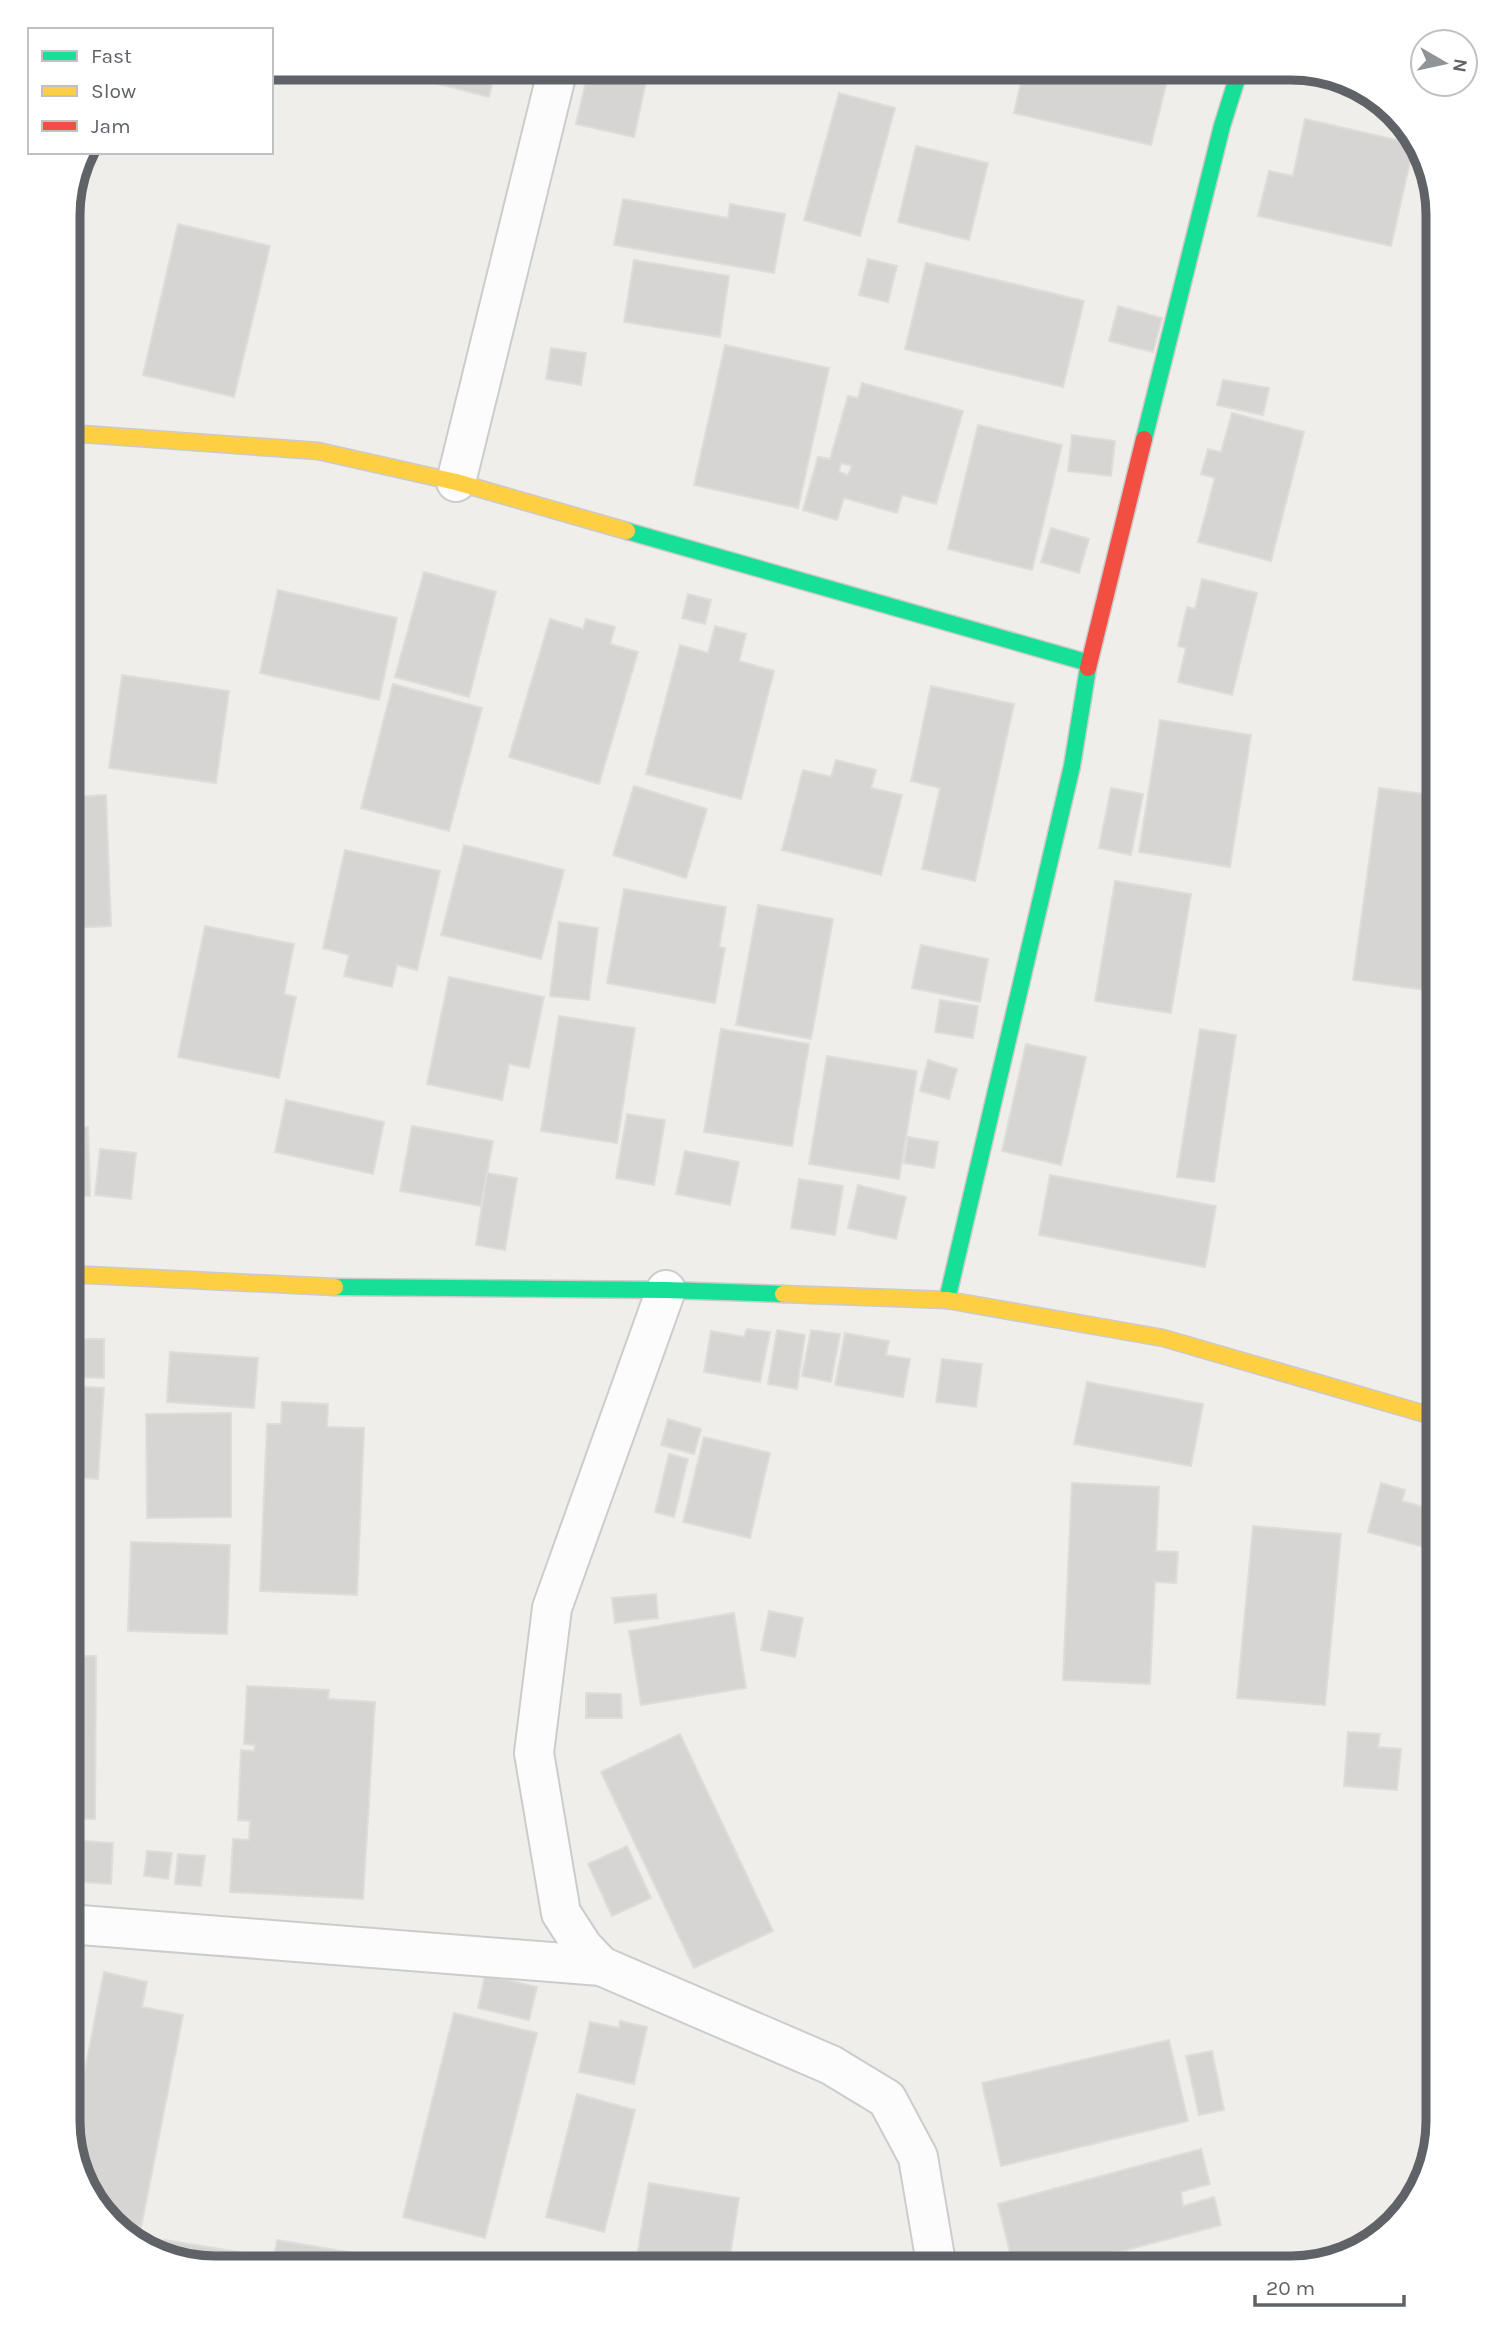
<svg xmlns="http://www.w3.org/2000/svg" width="1507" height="2337" viewBox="0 0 1507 2337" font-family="Karla,sans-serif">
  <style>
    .building { fill: #d6d5d3; stroke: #deddd9; stroke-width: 2; fill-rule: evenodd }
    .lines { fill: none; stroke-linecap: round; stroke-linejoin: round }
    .street-casing { stroke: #cbcccc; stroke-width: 42 }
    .fast-casing { stroke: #cacacb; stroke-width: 19 }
    .slow-casing { stroke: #cacacb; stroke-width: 19 }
    .jam-casing { stroke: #cacacb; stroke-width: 19 }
    .street { stroke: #fdfcfc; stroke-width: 38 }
    .fast { stroke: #16e098; stroke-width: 16 }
    .slow { stroke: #ffcf43; stroke-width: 16 }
    .jam { stroke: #f24e42; stroke-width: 16 }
    .rim { fill: none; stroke: #5f6368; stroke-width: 9 }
  </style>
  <rect width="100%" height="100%" fill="#efeeea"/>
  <g class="building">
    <path d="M376,68H496L489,97Z"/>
    <path d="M589,68H649L634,137L576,124Z"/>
    <path d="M1024,69H1170L1151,145L1014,113Z"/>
    <path d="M839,93L895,108L860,236L804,220Z"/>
    <path d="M1393,116L1406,130L1391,127Z"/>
    <path d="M1305,119L1414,144L1391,246L1258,216L1269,171L1293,176Z"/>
    <path d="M916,146L988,163L969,240L898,222Z"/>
    <path d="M623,199L728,218L730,204L785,214L774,273L614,245Z"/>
    <path d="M178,224L270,246L234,397L143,375Z"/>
    <path d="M868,259L897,266L888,302L859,295Z"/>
    <path d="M634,260L729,276L720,337L624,322Z"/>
    <path d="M926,263L1084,301L1063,387L905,349Z"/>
    <path d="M1118,306L1162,318L1153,352L1109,341Z"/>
    <path d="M725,345L829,368L798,508L694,485Z"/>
    <path d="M551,348L586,353L581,385L546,379Z"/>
    <path d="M1223,380L1269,388L1263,415L1217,405Z"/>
    <path d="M862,383L963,411L936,504L902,495L897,513L844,498L837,520L803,510L818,457L830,459L848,396L858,398ZM841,463L852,466L848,475L839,472Z"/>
    <path d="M1232,413L1304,432L1271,561L1198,542L1215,478L1201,474L1208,449L1221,452Z"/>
    <path d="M978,425L1062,445L1032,570L948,549Z"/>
    <path d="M1072,435L1115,441L1111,476L1068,471Z"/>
    <path d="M1051,528L1089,539L1079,573L1041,562Z"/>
    <path d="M424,572L496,592L469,697L395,677Z"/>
    <path d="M1202,579L1257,593L1232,695L1178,682L1186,648L1178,646L1187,607L1195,609Z"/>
    <path d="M278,590L397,618L379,700L260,673Z"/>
    <path d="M688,594L711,600L705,624L682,618Z"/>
    <path d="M550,619L583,629L586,619L615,627L610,644L638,652L599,784L509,757Z"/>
    <path d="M715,626L746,634L739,661L774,671L741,799L646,774L680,645L708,653Z"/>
    <path d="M122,675L229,691L216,783L109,768Z"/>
    <path d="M393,684L482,708L449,831L361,808Z"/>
    <path d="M931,686L1014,704L975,881L922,869L940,788L911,781Z"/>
    <path d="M1160,720L1251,735L1230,867L1139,852Z"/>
    <path d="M836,760L876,770L871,788L902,795L881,875L782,850L803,770L831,777Z"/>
    <path d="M634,786L707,809L686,878L613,855Z"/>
    <path d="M1111,788L1143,794L1131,855L1099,848Z"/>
    <path d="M1379,788L1439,796V938L1432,991L1353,980Z"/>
    <path d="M106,795L111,926L68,928V797Z"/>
    <path d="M464,845L564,870L541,959L441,935Z"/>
    <path d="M345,850L440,871L417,970L397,965L392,987L344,976L349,955L323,948Z"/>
    <path d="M1115,881L1191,894L1171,1013L1095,1001Z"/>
    <path d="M624,889L726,907L719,947L725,948L715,1003L607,983Z"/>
    <path d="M758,905L833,919L811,1039L736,1025Z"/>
    <path d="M559,922L598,928L589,1000L550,996Z"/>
    <path d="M205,926L294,944L284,994L296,997L279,1078L178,1057Z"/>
    <path d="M921,945L988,959L980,1002L912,988Z"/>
    <path d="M449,977L544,997L529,1068L509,1064L502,1100L427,1084Z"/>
    <path d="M940,1000L978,1006L973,1038L935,1032Z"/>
    <path d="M559,1016L635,1028L617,1143L541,1131Z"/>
    <path d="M721,1029L809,1044L792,1146L704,1132Z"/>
    <path d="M1200,1029L1236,1035L1214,1182L1177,1177Z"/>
    <path d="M1026,1044L1086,1057L1061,1165L1002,1151Z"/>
    <path d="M827,1056L917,1071L899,1179L809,1164Z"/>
    <path d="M928,1060L957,1069L949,1099L920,1091Z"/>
    <path d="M286,1100L384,1122L373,1174L275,1152Z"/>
    <path d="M627,1114L665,1120L654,1185L616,1178Z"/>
    <path d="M412,1126L493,1141L481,1206L400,1191Z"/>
    <path d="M88,1127L90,1196H68V1128Z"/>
    <path d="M908,1137L938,1142L934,1168L904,1163Z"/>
    <path d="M100,1149L136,1153L131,1199L95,1195Z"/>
    <path d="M685,1151L739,1162L730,1205L676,1194Z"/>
    <path d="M487,1173L517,1178L505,1250L476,1245Z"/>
    <path d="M1050,1175L1216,1206L1205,1267L1039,1235Z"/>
    <path d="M799,1179L843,1186L835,1235L791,1228Z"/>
    <path d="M858,1185L906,1197L896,1239L848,1228Z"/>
    <path d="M747,1329L770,1332L760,1382L704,1372L711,1331L744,1337Z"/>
    <path d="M777,1330L805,1335L797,1389L768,1384Z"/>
    <path d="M811,1330L840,1334L831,1382L802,1376Z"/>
    <path d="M845,1333L889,1341L886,1355L910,1359L903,1397L835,1385Z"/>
    <path d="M74,1339H104V1378L73,1377Z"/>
    <path d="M170,1352L258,1358L254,1408L167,1402Z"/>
    <path d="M942,1359L982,1364L976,1407L936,1402Z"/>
    <path d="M1087,1382L1203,1404L1191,1466L1074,1444Z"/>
    <path d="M68,1386L104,1388L98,1479L68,1477Z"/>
    <path d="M282,1402L328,1404L327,1427L364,1428L357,1595L260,1591L267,1424H281Z"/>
    <path d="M231,1413V1517L147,1518L146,1414Z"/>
    <path d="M668,1419L701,1429L694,1454L661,1445Z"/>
    <path d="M704,1437L770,1453L750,1538L683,1522Z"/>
    <path d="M669,1454L688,1459L674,1517L655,1512Z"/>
    <path d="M1072,1483L1159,1487L1156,1551L1178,1552L1176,1583L1155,1582L1150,1684L1063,1680Z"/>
    <path d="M1381,1483L1405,1490L1402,1501L1434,1510L1424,1547L1368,1532Z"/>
    <path d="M1253,1526L1341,1534L1325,1705L1237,1698Z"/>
    <path d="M131,1542L230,1545L227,1634L128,1631Z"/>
    <path d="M656,1594L658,1618L615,1623L612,1598Z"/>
    <path d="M769,1611L803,1618L795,1657L761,1650Z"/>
    <path d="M734,1613L746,1688L641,1705L629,1631Z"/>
    <path d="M68,1656H96L95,1819L68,1818Z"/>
    <path d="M247,1686L329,1690L328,1699L375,1702L363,1899L230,1892L233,1839L249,1840L250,1821L238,1820L241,1750L254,1751L255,1745L244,1744Z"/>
    <path d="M586,1693L621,1694L622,1718H586Z"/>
    <path d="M1348,1732L1380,1734L1378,1747L1401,1749L1397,1790L1344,1786Z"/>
    <path d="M680,1734L773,1931L694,1968L601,1772Z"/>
    <path d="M68,1840L113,1843L111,1884L68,1881Z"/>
    <path d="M627,1846L651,1898L612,1916L588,1864Z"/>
    <path d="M147,1851L172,1853L168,1879L144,1876Z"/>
    <path d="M178,1854L205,1856L201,1886L175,1884Z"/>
    <path d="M104,1972L147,1982L142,2007L183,2015L141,2227L114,2222L84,2187L72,2136Z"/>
    <path d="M485,1975L537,1987L529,2020L478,2008Z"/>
    <path d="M454,2013L537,2033L485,2238L403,2217Z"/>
    <path d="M620,2021L647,2027L634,2084L579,2072L590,2022L619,2028Z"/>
    <path d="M1169,2040L1188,2121L1001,2166L982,2083Z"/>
    <path d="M1212,2051L1224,2110L1199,2115L1186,2056Z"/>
    <path d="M577,2094L635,2110L604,2232L546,2217Z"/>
    <path d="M1201,2149L1210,2184L1181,2192L1183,2206L1214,2197L1221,2225L1055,2269H1014L998,2204Z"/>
    <path d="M649,2183L739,2198L728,2269H635Z"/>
    <path d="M165,2240L251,2254L249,2268H206L163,2254Z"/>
    <path d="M277,2240L360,2254L357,2268H272Z"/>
    <path d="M516,2258L565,2269H514Z"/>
  </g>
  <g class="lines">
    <defs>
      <g id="street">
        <path d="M456,482L558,68"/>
        <path d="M68,1924L601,1966L831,2065L887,2099L918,2157L937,2269"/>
        <path d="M601,1966L583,1947L561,1913L534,1753L552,1608L666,1290"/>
      </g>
      <g id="fast">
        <path d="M1144,439L1222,126L1240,69"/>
        <path d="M627,531L1089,663"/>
        <path d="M335,1287L666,1290L783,1294"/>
        <path d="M947,1300L1072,766L1088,668"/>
      </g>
      <g id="slow">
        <path d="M69,433L318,451L456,482L627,531"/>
        <path d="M68,1274L335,1287"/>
        <path d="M783,1294L947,1300L1163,1338L1439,1418"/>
      </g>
      <path id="jam" d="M1088,668L1144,439"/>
    </defs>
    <use href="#street" class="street-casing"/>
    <use href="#fast" class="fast-casing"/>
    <use href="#slow" class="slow-casing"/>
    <use href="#jam" class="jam-casing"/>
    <use href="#street" class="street"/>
    <use href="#fast" class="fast"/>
    <use href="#slow" class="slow"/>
    <use href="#jam" class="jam"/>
  </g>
  <path d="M0 0H1507V2337H0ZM215 80H1291A135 135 0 0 1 1426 215V2121A135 135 0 0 1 1291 2256H215A135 135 0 0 1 80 2121V215A135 135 0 0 1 215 80Z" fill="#fff" fill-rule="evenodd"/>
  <path class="rim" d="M215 80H1291A135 135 0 0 1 1426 215V2121A135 135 0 0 1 1291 2256H215A135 135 0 0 1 80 2121V215A135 135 0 0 1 215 80Z"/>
  <rect x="28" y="28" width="245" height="126" fill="#ffffff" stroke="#bfc1c3" stroke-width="2"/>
  <rect x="42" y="51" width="35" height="10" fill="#16e098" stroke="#bfc1c3" stroke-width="2"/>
  <text x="91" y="63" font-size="21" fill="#5f6368">Fast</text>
  <rect x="42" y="86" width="35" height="10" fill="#ffcf43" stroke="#bfc1c3" stroke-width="2"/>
  <text x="91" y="98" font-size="21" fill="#5f6368">Slow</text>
  <rect x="42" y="121" width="35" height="10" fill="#f24e42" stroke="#bfc1c3" stroke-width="2"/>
  <text x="91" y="133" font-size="21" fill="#5f6368">Jam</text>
  <g transform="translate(1444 63) rotate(99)"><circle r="33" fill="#ffffff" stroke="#bfc1c3" stroke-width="2"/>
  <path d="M0-5L12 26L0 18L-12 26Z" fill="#919496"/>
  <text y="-10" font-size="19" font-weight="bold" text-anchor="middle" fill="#5f6368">N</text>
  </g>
  <path d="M1255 2295v10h149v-10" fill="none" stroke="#5f6368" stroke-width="3.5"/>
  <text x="1266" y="2295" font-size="21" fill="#5f6368" stroke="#ffffff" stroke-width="5" paint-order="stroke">20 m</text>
</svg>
